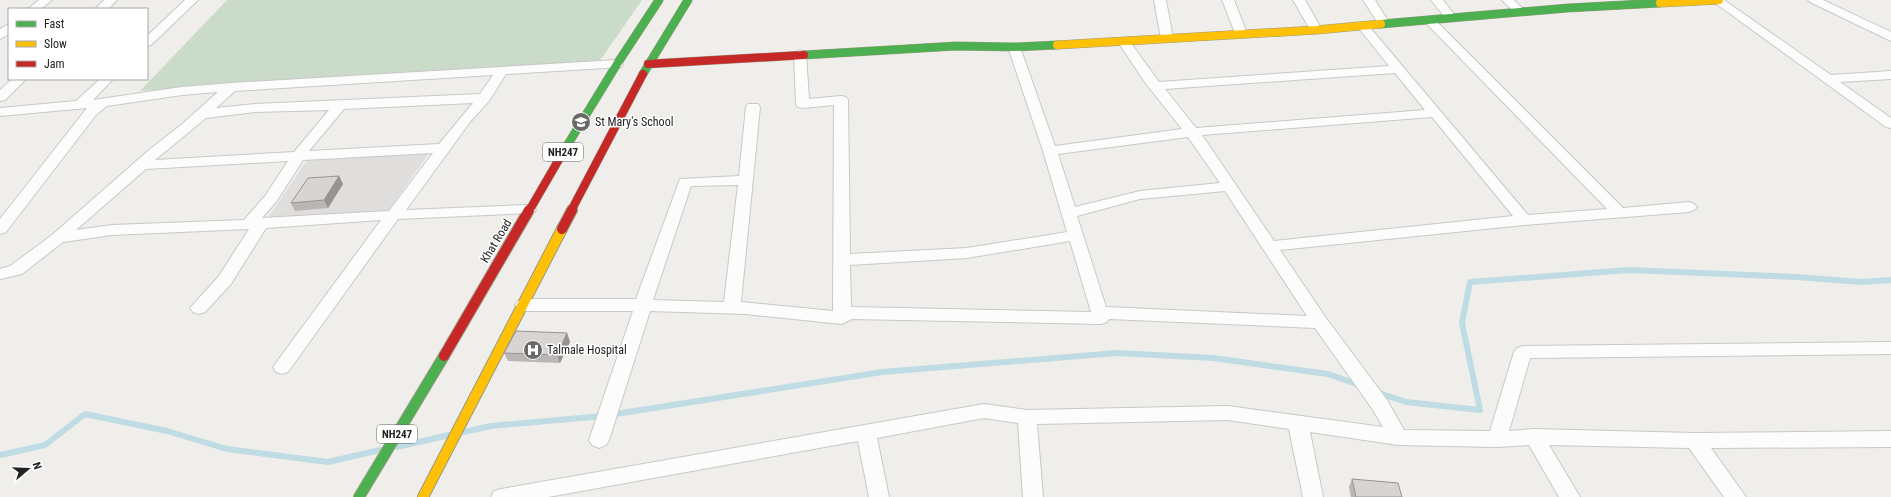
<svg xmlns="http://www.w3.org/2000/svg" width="1891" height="497" viewBox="0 0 1891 497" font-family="'Roboto Condensed',sans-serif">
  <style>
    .residential { fill: #dfdedc }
    .cemetery { fill: #cadbca }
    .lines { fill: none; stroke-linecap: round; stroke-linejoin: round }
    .stream { stroke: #bfdbe3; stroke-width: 6 }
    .street-casing { stroke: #c9c8c7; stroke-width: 2 }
    .fast-far1-casing { stroke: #999a82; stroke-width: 9 }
    .fast-casing { stroke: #999a82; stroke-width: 12 }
    .slow-far1-casing { stroke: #999a82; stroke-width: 9 }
    .slow-casing { stroke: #999a82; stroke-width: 12 }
    .jam-far1-casing { stroke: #999a82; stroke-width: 9 }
    .jam-casing { stroke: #999a82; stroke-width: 12 }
    .street { fill: #fdfcfc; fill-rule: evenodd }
    .fast-far1 { stroke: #4caf50; stroke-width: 8 }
    .fast { stroke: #4caf50; stroke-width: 10 }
    .slow-far1 { stroke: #ffc107; stroke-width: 8 }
    .slow { stroke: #ffc107; stroke-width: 10 }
    .jam-far1 { stroke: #c62828; stroke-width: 8 }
    .jam { stroke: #c62828; stroke-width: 10 }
    .wall { fill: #b9b6b5 }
    .shaded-wall { fill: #969493 }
    .building { fill: #d7d4d2; stroke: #969493 }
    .labels { text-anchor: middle; stroke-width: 3; stroke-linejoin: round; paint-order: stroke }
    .shield { fill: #fff; stroke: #646464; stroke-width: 1 }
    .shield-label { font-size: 11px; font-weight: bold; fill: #222 }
    .poi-label { font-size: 12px; fill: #222; stroke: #fff; text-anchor: start }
    .street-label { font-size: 12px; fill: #222; stroke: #fff }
  </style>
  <rect width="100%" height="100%" fill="#f0eeeb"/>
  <path class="residential" d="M429,153L388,211L268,218L308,159Z"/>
  <path class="cemetery" d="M227,0H642L599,62L140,91Z"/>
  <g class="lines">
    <g class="stream">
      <path d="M1376,392L1406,402L1480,410L1462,323L1470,282L1629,270L1796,277L1862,282L1891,280"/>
      <path d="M464,432L491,426L603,416L882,372L1117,353L1213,358L1328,374L1362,386"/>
      <path d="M397,447L449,435"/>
      <path d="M0,455L45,445L85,414L167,431L227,449L328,462L380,450"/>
    </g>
    <defs>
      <g id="street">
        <path d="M39,0H52L41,9H28Z"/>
        <path d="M104,0H117L108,9H95Z"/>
        <path d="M185,0H198L151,45L147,46V36Z"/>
        <path d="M1154,0H1166L1173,38L1171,41L1167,42L1161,38Z"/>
        <path d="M1222,0H1234L1247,33L1245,36L1241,37L1235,33Z"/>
        <path d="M1293,0H1305L1322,30L1320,33H1312Z"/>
        <path d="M1363,0H1375L1390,24L1388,26H1380Z"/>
        <path d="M1431,0H1443L1457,18L1455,20H1447Z"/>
        <path d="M1502,0H1514L1526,12L1524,14H1516Z"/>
        <path d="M1711,0H1724L1831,75L1891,71V79L1840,82L1891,118V128L1886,127Z"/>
        <path d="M1808,0H1823L1891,32V41L1810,2Z"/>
        <path d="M1429,17L1433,18L1623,208L1689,202L1694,204L1697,207L1694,210L1689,212L1524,225L1280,250L1326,318L1387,400L1404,430L1490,431L1514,352L1517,348L1523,346L1891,342V354L1530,358L1509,431L1534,429L1694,433L1891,431V447L1711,448L1746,497H1724L1689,448L1549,445L1580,497H1559L1529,445L1497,447L1398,445L1310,432L1323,497H1303L1289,429L1228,420L1037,424L1043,497H1023L1018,423L984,418L877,438L889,497H869L858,441L548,497H491L494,491L501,489L984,404L1027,410L1228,406L1383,427L1373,410L1315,328L1109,319L1107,322L1101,324L852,319L842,324L745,314L650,311L609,440L606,445L599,448L592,445L589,440L633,311H524L518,309L515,305L518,301L524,299H636L680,179L739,176L746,107L748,104H758L760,107L741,302L833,311L834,105L803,108L798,107L796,104L794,54L800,50L806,54L809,99L841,96L846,97L848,100L850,254L967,248L1067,232L1043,151L1008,47L1014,43L1020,47L1055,146L1182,129L1144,81L1118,42L1120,39H1128L1159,82L1389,66L1357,26L1359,24H1367L1528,215L1607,209L1425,22L1423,20L1425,18ZM1395,73L1425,110L1196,128L1165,89ZM1432,117L1513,216L1274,241L1202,135ZM1188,137L1220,183L1140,191L1075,207L1058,154ZM738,185L724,302L653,300L691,186ZM1225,191L1307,316L1106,307L1077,216L1140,199ZM1070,241L1091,312L851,307L850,265L967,258Z"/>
        <path d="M9,24V34L0,39V29Z"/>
        <path d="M617,60L621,61L623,64L621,67L506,74L489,101L470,122L406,210L528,205L533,207L536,210L533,213L398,219L288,372L282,374L276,372L273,367L381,220L266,228L231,284L205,312L199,314L193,312L190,308L219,276L249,229L112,235L63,242L22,274L0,279V269L10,266L52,235L149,150L181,125L218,92L182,95L107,106L96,115L6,232L0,234V219L87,108L0,116V108L76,101L100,79H113L93,100L182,87L232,83ZM493,75L480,94L255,104L216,108L235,91ZM473,103L439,144L309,151L344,109ZM329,110L294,152L155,160L206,118L255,112ZM433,153L389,211L262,218L276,202L303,160ZM288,161L265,196L244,220L112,225L76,230L146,169Z"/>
        <path d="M12,79H26L5,100L0,101V90Z"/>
      </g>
      <g id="fast-far1">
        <path d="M1381,24L1568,8L1660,3"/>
        <path d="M804,55L956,46L1014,47L1057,45"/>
        <path d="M643,74L688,0"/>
        <path d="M565,149L617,64L659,0"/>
      </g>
      <path id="fast" d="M359,497L444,356"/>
      <g id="slow-far1">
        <path d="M1660,3L1719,0"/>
        <path d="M1057,45L1316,30L1381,24"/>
      </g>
      <path id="slow" d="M423,497L562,229"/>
      <g id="jam-far1">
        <path d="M648,64L804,55"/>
        <path d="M529,211L565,149"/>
        <path d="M571,211L643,74"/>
      </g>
      <g id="jam">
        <path d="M562,229L572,210"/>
        <path d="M444,356L529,210"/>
      </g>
    </defs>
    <use href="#street" class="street-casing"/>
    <use href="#fast-far1" class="fast-far1-casing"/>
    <use href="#fast" class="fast-casing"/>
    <use href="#slow-far1" class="slow-far1-casing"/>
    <use href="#slow" class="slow-casing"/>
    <use href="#jam-far1" class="jam-far1-casing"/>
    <use href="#jam" class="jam-casing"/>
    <use href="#street" class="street"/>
    <use href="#fast-far1" class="fast-far1"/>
    <use href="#fast" class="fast"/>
    <use href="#slow-far1" class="slow-far1"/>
    <use href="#slow" class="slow"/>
    <use href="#jam-far1" class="jam-far1"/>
    <use href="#jam" class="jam"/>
  </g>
  <g class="wall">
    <path d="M339,176L343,184L328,208L295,211L291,203Z"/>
    <path d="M567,333L570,342L560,363L508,361L504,353Z"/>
    <path d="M1352,479L1402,497H1351L1349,487Z"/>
  </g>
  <g class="shaded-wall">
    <path d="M339,176L343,184L328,208L324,200Z"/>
    <path d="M567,333L570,342L560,363L557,355Z"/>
  </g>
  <g class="building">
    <path d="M339,176L324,200L291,203L308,178Z"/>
    <path d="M516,331L567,333L557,355L504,353Z"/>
    <path d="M1352,479L1398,483L1402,497H1356Z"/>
  </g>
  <defs>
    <symbol id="school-disc" viewBox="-11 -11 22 22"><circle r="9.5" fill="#6a6968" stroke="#fff"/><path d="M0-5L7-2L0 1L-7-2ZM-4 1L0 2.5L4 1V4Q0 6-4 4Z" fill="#fff"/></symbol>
    <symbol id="hospital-disc" viewBox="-11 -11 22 22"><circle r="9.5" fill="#6a6968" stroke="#fff"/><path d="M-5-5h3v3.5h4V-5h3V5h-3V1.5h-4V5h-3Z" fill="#fff"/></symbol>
  </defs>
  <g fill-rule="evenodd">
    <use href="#school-disc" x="570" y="111" width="22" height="22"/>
    <use href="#hospital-disc" x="522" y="339" width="22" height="22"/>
  </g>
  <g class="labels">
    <g class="shield">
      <rect x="543" y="143" width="40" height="18" rx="3"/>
      <rect x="377" y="425" width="40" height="18" rx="3"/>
    </g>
    <g class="shield-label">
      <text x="563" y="156">NH247</text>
      <text x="397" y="438">NH247</text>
    </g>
    <g class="poi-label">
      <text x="595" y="126">St Mary's School</text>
      <text x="547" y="354">Talmale Hospital</text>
    </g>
    <g class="street-label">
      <text transform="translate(496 241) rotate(-59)" y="4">Khat Road</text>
    </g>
  </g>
  <rect x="8" y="8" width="140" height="72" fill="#ffffff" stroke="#a7a7a7"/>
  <rect x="16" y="21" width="20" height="6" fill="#4caf50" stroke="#a7a7a7"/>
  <text x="44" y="28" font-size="12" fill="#222222">Fast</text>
  <rect x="16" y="41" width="20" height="6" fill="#ffc107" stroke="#a7a7a7"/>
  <text x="44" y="48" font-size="12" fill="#222222">Slow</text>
  <rect x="16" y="61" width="20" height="6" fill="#c62828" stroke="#a7a7a7"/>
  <text x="44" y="68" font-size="12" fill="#222222">Jam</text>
  <g transform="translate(28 469) rotate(71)" stroke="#ffffff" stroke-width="3" paint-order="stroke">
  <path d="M0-3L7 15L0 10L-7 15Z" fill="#222222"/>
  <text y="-6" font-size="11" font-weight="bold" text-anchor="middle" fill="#222222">N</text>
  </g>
</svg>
